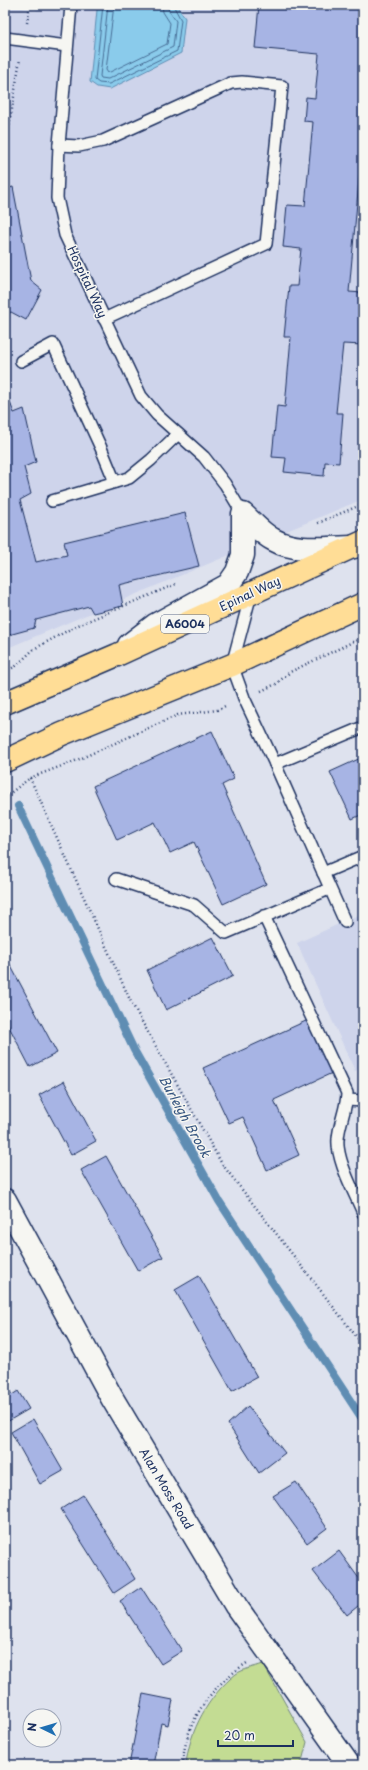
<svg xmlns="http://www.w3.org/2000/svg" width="368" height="1770" viewBox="0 0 368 1770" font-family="'Playpen Sans',sans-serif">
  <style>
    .built { fill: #ced4eb }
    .green { fill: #c3dc93; stroke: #6f8678 }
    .water { fill: #8acbeb; stroke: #5e8db3 }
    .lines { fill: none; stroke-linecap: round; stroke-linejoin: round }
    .shore { stroke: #476d96; stroke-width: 1 }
    .stream { stroke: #5e8db3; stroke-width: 8 }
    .building { fill: #a7b4e4; stroke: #1b2f5e }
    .lane-casing { stroke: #1b2f5e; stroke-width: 14 }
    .street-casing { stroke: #1b2f5e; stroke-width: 25 }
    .secondary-casing { stroke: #1b2f5e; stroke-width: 25 }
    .primary-casing { stroke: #1b2f5e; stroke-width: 25 }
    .path { stroke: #1b2f5e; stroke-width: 2.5; stroke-dasharray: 1 3; stroke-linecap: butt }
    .lane { stroke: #f6f6f2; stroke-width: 11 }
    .street { stroke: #f6f6f2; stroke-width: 22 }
    .secondary { stroke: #f6f6f2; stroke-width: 22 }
    .primary { stroke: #ffdd96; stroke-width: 22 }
    .labels { text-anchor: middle; stroke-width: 3; stroke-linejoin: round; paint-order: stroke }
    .shield { fill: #f6f6f2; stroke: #5d6b8a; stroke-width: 1 }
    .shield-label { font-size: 11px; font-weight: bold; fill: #1b2f5e }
    .street-label { font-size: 12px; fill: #1b2f5e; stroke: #f6f6f2 }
    .water-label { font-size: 13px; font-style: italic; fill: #375681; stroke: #f6f6f2 }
  </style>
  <rect width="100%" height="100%" fill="#dee2ee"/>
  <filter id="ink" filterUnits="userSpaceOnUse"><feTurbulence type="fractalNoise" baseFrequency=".025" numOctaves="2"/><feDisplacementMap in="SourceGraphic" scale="8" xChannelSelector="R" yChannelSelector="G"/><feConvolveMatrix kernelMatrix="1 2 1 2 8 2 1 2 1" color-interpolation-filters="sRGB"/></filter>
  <g filter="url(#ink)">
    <g class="built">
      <path d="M5,5H23L22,8L36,11L37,5H363V499L5,649Z"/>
      <path d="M363,913V1067L355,1071L297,943Z"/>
    </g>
    <path class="green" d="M263,1664L307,1742L301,1765H186C189,1731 209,1695 236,1674C243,1669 255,1667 263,1664Z"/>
    <path class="water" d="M100,5H176L185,18L181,53L110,89L97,87L90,82L97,10Z"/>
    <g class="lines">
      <g class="shore">
        <path d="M103,5L95,80L99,83L109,84L177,51L181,20L173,5"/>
        <path d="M108,5L100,76L101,78L108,79L173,47L176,21L169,11L168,5"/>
        <path d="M114,5L106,70L108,73L167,44L170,23L163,12L162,5"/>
      </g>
      <path class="stream" d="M18,806L134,1050L219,1201L363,1420"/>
    </g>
    <g class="building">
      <path d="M259,5H363V135L349,292L363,293V345L343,344L336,413H343L339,463L325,462L324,476L284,472L286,458L272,457L277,406L285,407L291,337H284L289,286H297L301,249L283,247L287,205L305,206L313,122L304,121L306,97L315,98L319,54L255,48Z"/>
      <path d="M13,187L31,281L42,290L26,320L11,312L5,315V189Z"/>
      <path d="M5,389L14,413L24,409L36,462L24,467L31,494L20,500L36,562L67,555L64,542L185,513L199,566L119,585L123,606L93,613L89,606L36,620L34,628L5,636Z"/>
      <path d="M212,731L234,779L222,785L266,884L223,904L194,842L170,853L155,822L117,840L93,786Z"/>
      <path d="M363,757V814L352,819L330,772Z"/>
      <path d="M213,937L233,976L166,1010L147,970Z"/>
      <path d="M5,955L57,1053L30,1067L5,1019Z"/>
      <path d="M308,1020L332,1073L274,1100L299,1155L267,1170L243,1117L229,1123L203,1068Z"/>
      <path d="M64,1081L96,1141L71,1155L39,1095Z"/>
      <path d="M106,1156L163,1257L138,1271L81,1170Z"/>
      <path d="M199,1276L257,1377L232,1391L175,1290Z"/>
      <path d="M5,1383L12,1395L18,1391L29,1409L5,1423Z"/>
      <path d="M248,1406L285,1453L259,1473L228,1424Z"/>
      <path d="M33,1419L63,1471L40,1484L11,1432Z"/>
      <path d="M296,1482L327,1528L307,1543L273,1496Z"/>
      <path d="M83,1495L135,1579L114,1593L61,1509Z"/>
      <path d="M339,1551L363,1584V1602L347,1615L313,1571Z"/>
      <path d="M141,1587L182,1651L161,1664L120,1601Z"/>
      <path d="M143,1694L173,1700L168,1725L161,1723L153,1765H129Z"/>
    </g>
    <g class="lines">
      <defs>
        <g id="lane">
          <path d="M71,5L59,145L57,198L65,235L141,396L157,415L204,457L225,484L243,514"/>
          <path d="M5,38L67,46"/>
          <path d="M59,145L79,146L103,141L231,83L242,82L282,86L266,244L104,319"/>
          <path d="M21,361L53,344L101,448L115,482"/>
          <path d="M52,501L129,478L151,460L178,434"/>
          <path d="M251,594L232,665L244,698L275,764L345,922"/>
          <path d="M275,764L363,727"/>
          <path d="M323,873L363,856"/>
          <path d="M116,879L194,905L226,933L329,889"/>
          <path d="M264,916L347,1093C347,1108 339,1123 338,1139C336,1160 355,1193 363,1213"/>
          <path d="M347,1100L363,1101"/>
        </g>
        <path id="street" d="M129,645L155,625L228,585L237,572L243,555V514C253,523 262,534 274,540C297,553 328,547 354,547"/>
        <path id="secondary" d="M5,1200L112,1398L236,1606L349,1765"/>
        <g id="primary">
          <path d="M5,703L117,655L363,542"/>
          <path d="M5,761L62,734L232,665L363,604"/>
        </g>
      </defs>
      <use href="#lane" class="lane-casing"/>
      <use href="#street" class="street-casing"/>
      <use href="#secondary" class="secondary-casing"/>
      <use href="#primary" class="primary-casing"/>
      <g class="path">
        <path d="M27,23L30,5"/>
        <path d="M5,153L20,59"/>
        <path d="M358,222L363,223"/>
        <path d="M318,523L363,504"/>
        <path d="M5,672L16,666L34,649L76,626L176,584"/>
        <path d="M261,691L276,684L290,672L363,637"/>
        <path d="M30,778L131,1002L222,1164L363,1345"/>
        <path d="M30,778L75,761L178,715L217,710L227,705"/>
        <path d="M5,797L30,778"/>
        <path d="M183,1765C184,1722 212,1685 247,1663"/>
      </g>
      <use href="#lane" class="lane"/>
      <use href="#street" class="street"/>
      <use href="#secondary" class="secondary"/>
      <use href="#primary" class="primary"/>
    </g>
  </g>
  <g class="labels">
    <rect class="shield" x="161" y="615" width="48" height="18" rx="3"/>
    <g class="shield-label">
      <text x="185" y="628">A6004</text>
    </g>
    <g class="street-label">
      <text transform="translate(87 282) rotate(65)" y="4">Hospital Way</text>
      <text transform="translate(250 594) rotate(-25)" y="4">Epinal Way</text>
      <text transform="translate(166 1489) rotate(59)" y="4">Alan Moss Road</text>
    </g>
    <g class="water-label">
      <text transform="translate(185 1116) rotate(61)" y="5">Burleigh Brook</text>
    </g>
  </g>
  <rect width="368" height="1770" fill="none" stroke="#f6f6f2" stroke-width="20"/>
  <rect x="10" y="10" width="348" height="1750" fill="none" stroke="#1b2f5e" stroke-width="1.5" filter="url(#ink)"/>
  <g transform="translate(42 1728) rotate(275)"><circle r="19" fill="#f6f6f2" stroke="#9ea6b7"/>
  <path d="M0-3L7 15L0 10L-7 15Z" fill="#1f6fb2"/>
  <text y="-6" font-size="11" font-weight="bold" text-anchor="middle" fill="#1b2f5e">N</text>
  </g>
  <path d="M218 1740v6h75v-6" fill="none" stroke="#1b2f5e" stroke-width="2"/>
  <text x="224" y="1740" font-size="12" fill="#1b2f5e" stroke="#f6f6f2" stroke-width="3" paint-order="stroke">20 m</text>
</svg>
